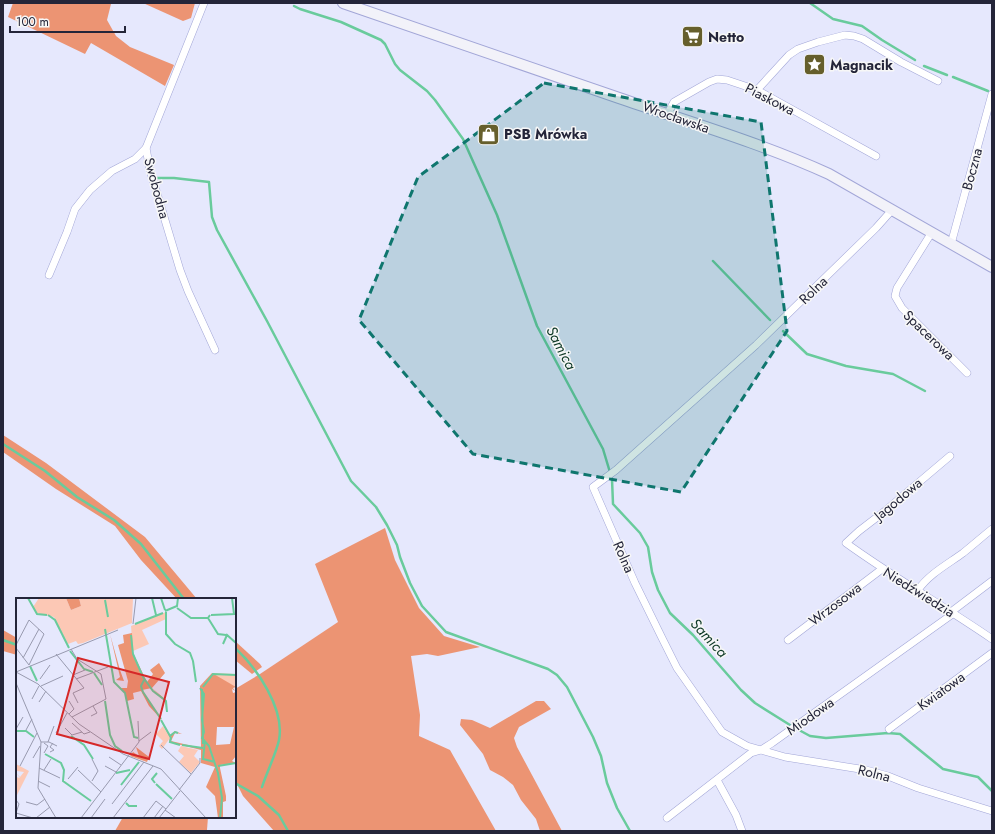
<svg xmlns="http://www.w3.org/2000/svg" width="995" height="834" viewBox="0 0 995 834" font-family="Jost,sans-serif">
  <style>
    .forest { fill: #ec9473 }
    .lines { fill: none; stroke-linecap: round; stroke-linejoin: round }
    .stream { stroke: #69cb9c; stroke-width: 2.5 }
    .street-casing { stroke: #a2a6d7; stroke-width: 8 }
    .secondary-casing { stroke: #a2a6d7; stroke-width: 12 }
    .street { stroke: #fff; stroke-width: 7 }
    .secondary { stroke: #f2f2f9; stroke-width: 10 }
    .marked { fill: #0f766e; fill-opacity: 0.2; stroke: #0f766e; stroke-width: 3; stroke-dasharray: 8 5; stroke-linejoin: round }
    .labels { text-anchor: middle; stroke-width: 3; stroke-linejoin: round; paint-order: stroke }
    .poi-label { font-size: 14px; font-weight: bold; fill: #242539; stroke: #f7f7f7; text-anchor: start }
    .street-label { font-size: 14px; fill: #242539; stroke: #f7f7f7 }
    .water-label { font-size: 15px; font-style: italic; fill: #0f3a28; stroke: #f7f7f7 }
    .inset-river { fill: none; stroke: #69cb9c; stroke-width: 2 }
    .inset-road { fill: none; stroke: #989aaf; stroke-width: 1 }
    .view { fill: #d62828; fill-opacity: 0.15; stroke: #d62828; stroke-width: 2 }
    .inset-edge { fill: none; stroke: #242539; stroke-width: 2 }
  </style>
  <rect width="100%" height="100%" fill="#e6e8fd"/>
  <g class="forest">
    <path d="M13,3H140L111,4L107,20L116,36L130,47L174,65L165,86L91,43L85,54L8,17Z"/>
    <path d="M143,3H195L191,18L183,21Z"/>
    <path d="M3,435L46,463L145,537L197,599H177L141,560L115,526L56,489L3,452Z"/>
    <path d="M385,528L395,560L419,608L444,636L480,647L438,656L427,654L411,656L420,715L419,736L450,750L496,831H274L243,796L235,780V689L260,674L338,622L315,564Z"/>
    <path d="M3,630L17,638V655L3,651Z"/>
    <path d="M235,641L260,664L262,667L252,674L235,660Z"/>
    <path d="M536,701H544L551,709L519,727L514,738L517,747L562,831H540L536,819L521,800L513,785L503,777L490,770L483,754L460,725L461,719L472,720L490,728Z"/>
    <path d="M123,817H208L207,830L115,831Z"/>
  </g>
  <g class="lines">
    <g class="stream">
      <path d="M810,3L833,19L862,26L882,40L915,60"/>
      <path d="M294,6L300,9L341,22L381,40L385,44L395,64L400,70L427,91L435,100L463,139L497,215L537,326L603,449L612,479L613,504L640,533L648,547L652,572L658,590L670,613L693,635L741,690L755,703L790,725"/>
      <path d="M924,66L947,75"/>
      <path d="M953,77L988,91"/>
      <path d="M156,178H174L209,182L212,217L217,230L267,321L351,481L376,507L387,525L397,545L400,557L410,583L422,606L446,632L548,669L557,675L567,687L593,737L601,756L607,783L617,808L630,831"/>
      <path d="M713,261L770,320"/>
      <path d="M783,331L807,354L846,366L893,374L925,391"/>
      <path d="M3,444L45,471L77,497L114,520L141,544L184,599"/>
      <path d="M3,640L17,645"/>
      <path d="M235,648C257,668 285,709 279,740C276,754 266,774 262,787"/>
      <path d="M799,730L810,736L826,738L888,733L900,734L943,769L978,777L992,791"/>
      <path d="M235,783L258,796L279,815L288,831"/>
    </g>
    <defs>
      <g id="street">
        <path d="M204,3L146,148L150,170L180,270L188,291L215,350"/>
        <path d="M757,90L789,55L798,49L818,42L845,35L854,36L863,39L901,62L938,81"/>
        <path d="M668,113L674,102L709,82L717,79L727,80L757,90L876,156"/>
        <path d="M892,210L876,228L756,345L616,470L593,487L635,583L662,638L677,668L722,732L747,746L785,757L866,770L888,776L918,788L992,811"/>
        <path d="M932,232L897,288L895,296L902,308L967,373"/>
        <path d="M951,244L992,94"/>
        <path d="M49,275L67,232L75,209L90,190L112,171L135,159L146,148"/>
        <path d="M950,456L885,511L859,531L846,543C893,577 944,606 992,639"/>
        <path d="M918,590C929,574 948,564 963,553C973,545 982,537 992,529"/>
        <path d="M951,612L992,581"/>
        <path d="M788,640L882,569"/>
        <path d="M889,729L992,653"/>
        <path d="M717,780L736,815L742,831"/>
        <path d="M667,818L751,753L761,750L772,743L954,613"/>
      </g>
      <path id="secondary" d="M343,3C435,35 527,67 619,98C689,122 761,143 829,174L992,267"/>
    </defs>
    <use href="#street" class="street-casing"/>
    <use href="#secondary" class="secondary-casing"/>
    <use href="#street" class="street"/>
    <use href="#secondary" class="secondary"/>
  </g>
  <path class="marked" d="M544,83L761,122L787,331L681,492L473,454L359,320L418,177Z"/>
  <defs>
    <symbol id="supermarket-square" viewBox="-11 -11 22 22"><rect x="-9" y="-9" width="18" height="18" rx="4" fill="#665f2c" stroke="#f7f7f7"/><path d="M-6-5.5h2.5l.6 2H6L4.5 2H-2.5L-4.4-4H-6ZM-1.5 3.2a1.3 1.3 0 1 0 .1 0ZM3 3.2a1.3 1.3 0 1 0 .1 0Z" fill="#fff"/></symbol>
    <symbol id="sight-square" viewBox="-11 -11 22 22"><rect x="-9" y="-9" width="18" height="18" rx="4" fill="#665f2c" stroke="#f7f7f7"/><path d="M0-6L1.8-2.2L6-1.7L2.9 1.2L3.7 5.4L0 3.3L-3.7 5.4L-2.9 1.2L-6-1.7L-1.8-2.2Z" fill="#fff"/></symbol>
    <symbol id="shop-square" viewBox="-11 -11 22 22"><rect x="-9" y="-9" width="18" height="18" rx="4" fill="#665f2c" stroke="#f7f7f7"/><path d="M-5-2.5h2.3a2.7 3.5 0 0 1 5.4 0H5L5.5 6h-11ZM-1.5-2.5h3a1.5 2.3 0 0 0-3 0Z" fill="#fff"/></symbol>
  </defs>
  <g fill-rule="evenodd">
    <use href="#supermarket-square" x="680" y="24" width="25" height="25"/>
    <use href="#sight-square" x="802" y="52" width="25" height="25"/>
    <use href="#shop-square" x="476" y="122" width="25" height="25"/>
  </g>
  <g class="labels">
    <g class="poi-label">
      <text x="708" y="42">Netto</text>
      <text x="830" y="70">Magnacik</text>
      <text x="504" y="139">PSB Mrówka</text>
    </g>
    <g class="street-label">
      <text transform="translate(770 99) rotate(27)" y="5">Piaskowa</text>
      <text transform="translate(676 117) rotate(19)" y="5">Wrocławska</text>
      <text transform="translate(972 169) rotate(-75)" y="5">Boczna</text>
      <text transform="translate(157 188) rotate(75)" y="5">Swobodna</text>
      <text transform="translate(813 290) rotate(-44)" y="5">Rolna</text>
      <text transform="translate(929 335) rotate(44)" y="5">Spacerowa</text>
      <text transform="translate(898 499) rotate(-40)" y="5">Jagodowa</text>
      <text transform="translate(624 557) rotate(66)" y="5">Rolna</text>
      <text transform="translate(919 592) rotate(32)" y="5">Niedźwiedzia</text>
      <text transform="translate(835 604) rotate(-37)" y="5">Wrzosowa</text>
      <text transform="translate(941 691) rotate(-36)" y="5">Kwiatowa</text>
      <text transform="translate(810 716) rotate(-35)" y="5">Miodowa</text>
      <text transform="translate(874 773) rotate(14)" y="5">Rolna</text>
    </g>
    <g class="water-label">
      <text transform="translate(561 348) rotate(62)" y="5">Samica</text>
      <text transform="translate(709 638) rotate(47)" y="5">Samica</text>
    </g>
  </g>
  <g transform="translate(16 598)">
    <rect width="220" height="220" fill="#e6e8fd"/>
    <path d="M23,0H50L55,12L65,8L63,0H117L116,25L67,45L62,46L60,43L52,46L38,19L21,15L17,9ZM150,14V21L126,32L133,46L117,53L115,28ZM196,75L220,76V89L206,82ZM147,128L154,140L146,151L143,148L147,143L140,136ZM165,148L182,152L178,158L184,164L175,175L163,164L168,158L162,153ZM0,166L13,173L1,197L0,179L4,180L0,175L4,179L8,174L1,173Z" fill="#fcc8b5"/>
    <path d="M50,0H63L65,8L55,12ZM116,35L117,55L131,84L137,76L134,72L143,65L149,75L136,90L150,102V113L149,103L136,90L126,92L145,121L133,108L125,93L117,95L118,101L111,103L109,95L105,90H111L112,83L102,47L108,45L107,37ZM94,36L104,72L108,83L100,82L104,79ZM196,75L220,89L217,90L219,93L216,91L217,95L220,94V158L216,163L220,165L204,167V170L210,198V203L207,204V220H202L199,198L190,189L199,169L185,165V152L153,144L154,140L145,123L154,137L159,133L166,136L159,135L155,143L185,150L184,88ZM201,129H218L214,146L200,147ZM120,149L133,159L131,164L114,158L117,154L123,158Z" fill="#ec9473" fill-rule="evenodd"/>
    <path class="inset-river" d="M12,0L21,16L31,17M136,0L140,17M145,0L149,12M89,2L92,19M161,10L175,20H192L194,17M149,13L161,8L162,0M150,14V36L159,46L174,55L177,63M32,17L39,22L53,50M195,17L218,16L216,0M192,20L202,36L210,37M119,26L147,15M89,31L98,84L109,95L118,139L122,140M115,37L117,56L127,79L137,93L150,103L151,114M207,46L211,37L220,45M54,53L68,71L77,74M177,63L180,84M14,68L21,83M78,75L86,87M128,82L125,88L127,94L145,121M187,89L197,76L220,77M184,90L188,96L186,122L188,134L186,140L193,148L202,175L206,200L204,220M186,91L187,146M89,103L94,137L99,148L106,153M145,122L154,138L159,134L162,135M0,133H10L18,139M55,138L68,147L77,161M155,139L154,144L164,147M189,143L187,161L199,164M166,147L187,150M29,156L45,165L48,172L47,183L75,203M202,168L220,165M100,175L114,172M139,185L136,181L141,175M140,186L156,201M105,187L123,164M110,205L113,208H121"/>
    <path class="inset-road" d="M117,26L120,0M0,47L13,22M0,50L13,67L28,36L13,22M55,51L61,61L85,76L90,101L56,119M40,56L68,90L57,95L62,105M7,60L23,31M0,74L102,32M0,74L22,86L63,126L107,156L145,171L190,220M57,77L69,72M24,81L34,67M60,81L92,69M0,85L25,144L22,190L40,220M25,88L47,78M16,101L23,88M23,104L30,93M53,116L58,111L53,103M75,118L81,115L77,108M56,125L68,136L74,134M49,130L56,137L66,134M0,131L7,119M10,132L16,121M40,135L51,115M123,143L135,134M25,144H33L41,148M32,144L38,128M28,145L32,148L28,155M145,147L175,176M34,154L38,152L34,149L37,145M93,159L105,167M17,160L24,148M4,168L21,135M89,168L100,174M23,170L44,180M28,172L35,161M62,172L85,194M52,181L62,169M22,183L34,189M76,183L82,173L76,161M163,192L184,165V160M0,202L3,206L0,215M10,204L21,207L29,201M96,206L128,164M149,212L160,220M0,215L17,220M20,220L34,209M65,220L123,144L122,123M75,220L89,201M97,220L137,168M127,220L140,203L150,211M138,220L147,208M143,220L164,193"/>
    <path class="view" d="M62,60L153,84L133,161L41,136Z"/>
    <rect width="220" height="220" class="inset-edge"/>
  </g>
  <rect width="995" height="834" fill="none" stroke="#242539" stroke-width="8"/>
  <path d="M10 26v6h115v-6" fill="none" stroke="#242539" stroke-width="2"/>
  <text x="16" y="26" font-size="12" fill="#242539" stroke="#f7f7f7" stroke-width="3" paint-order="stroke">100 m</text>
</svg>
